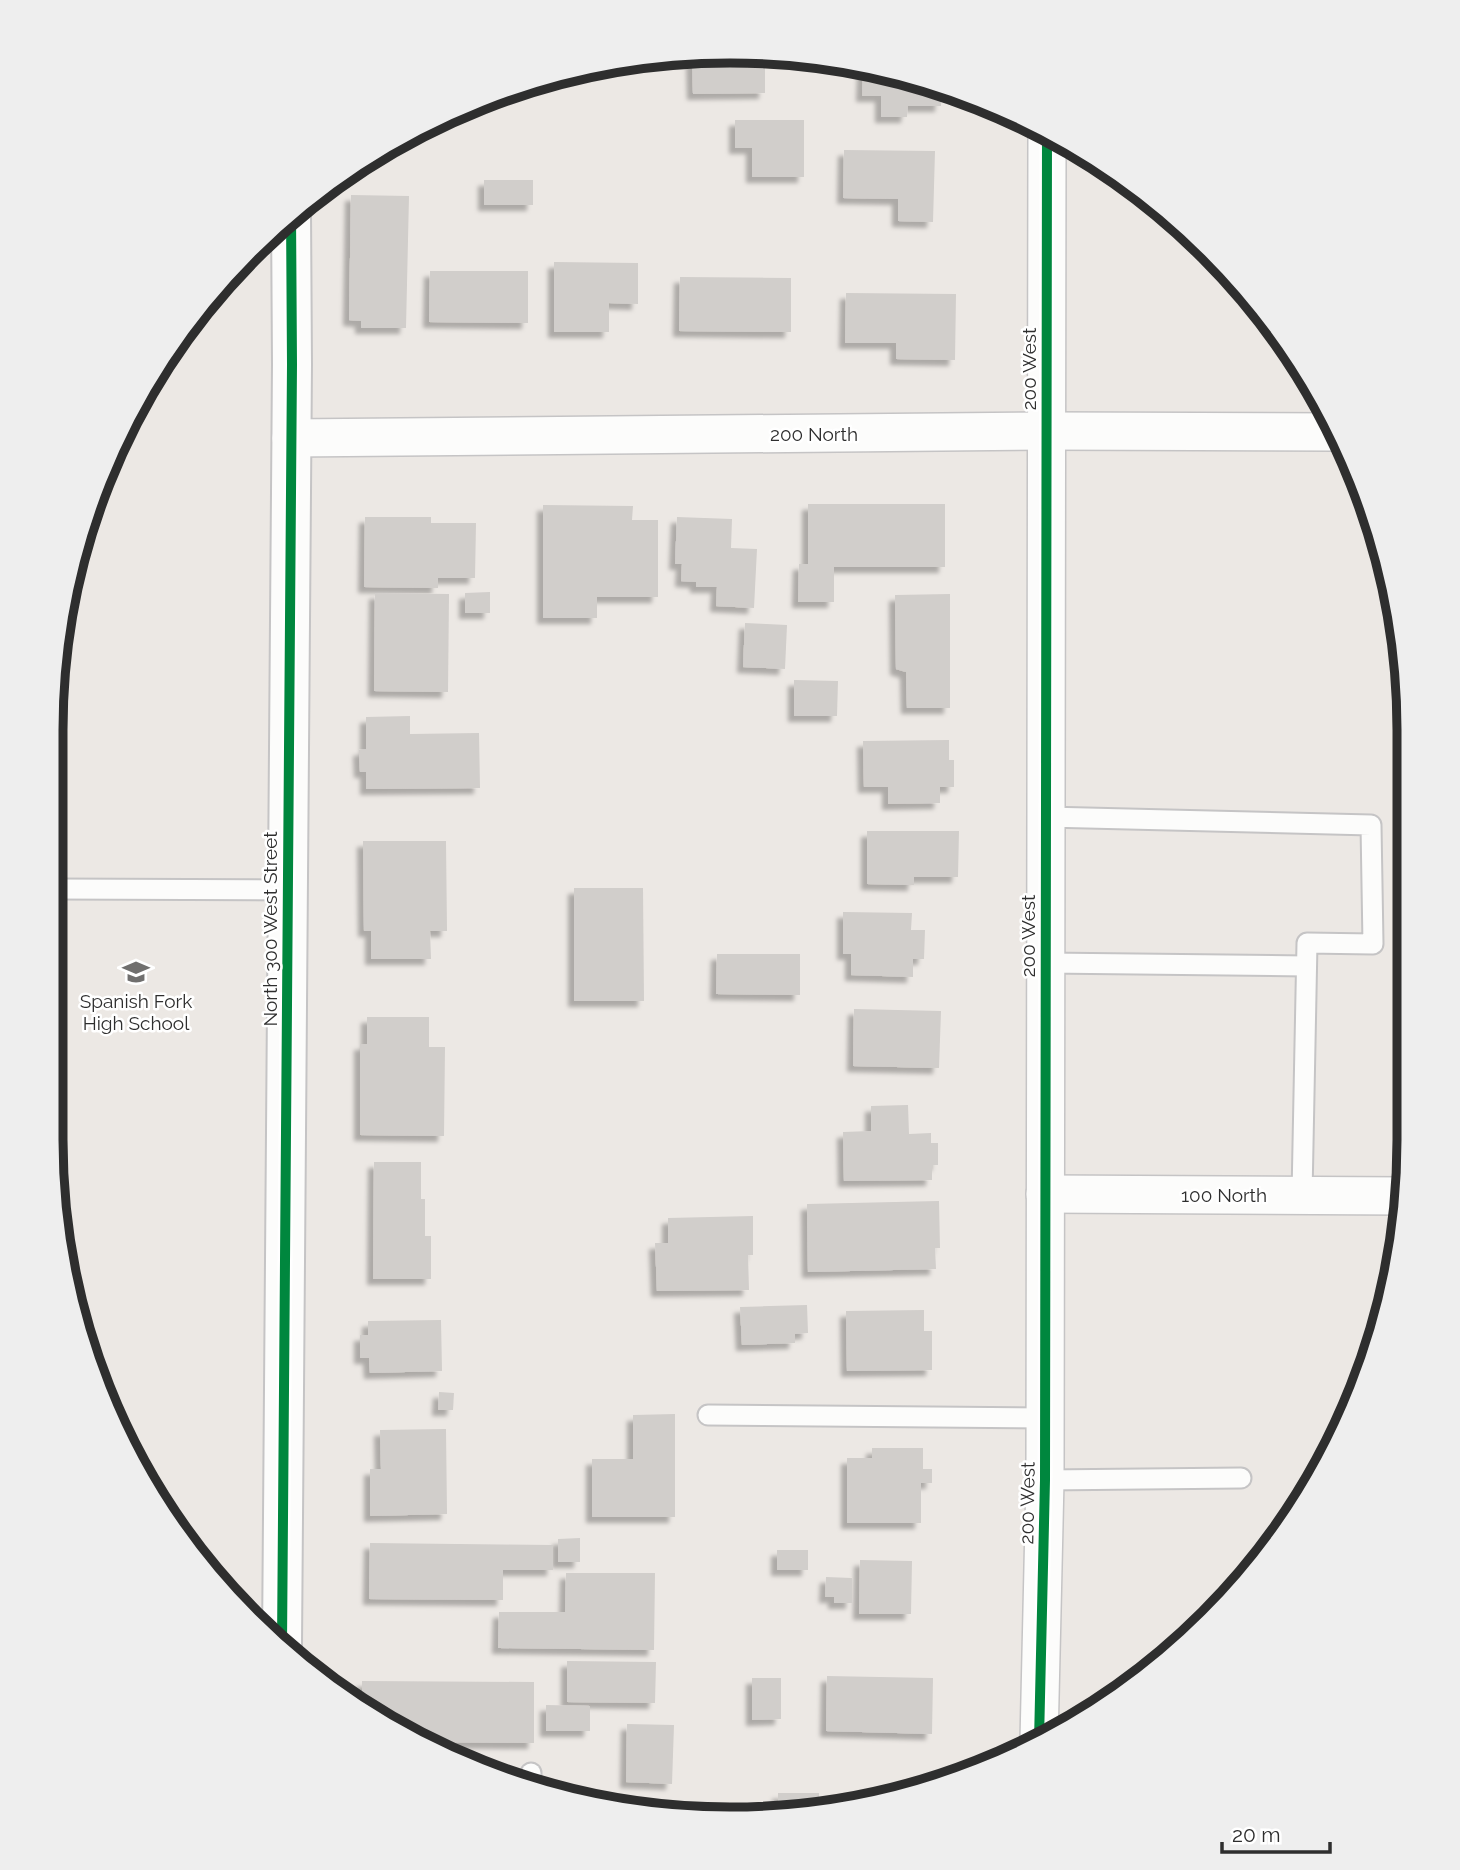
<svg xmlns="http://www.w3.org/2000/svg" width="1460" height="1870" viewBox="0 0 1460 1870" font-family="Raleway,sans-serif">
  <style>
    .building { fill: #d1cecb; filter: url(#shadow) }
    .lines { fill: none; stroke-linecap: round; stroke-linejoin: round }
    .service-casing { stroke: #c5c4c5; stroke-width: 23 }
    .minor-casing { stroke: #c5c4c5; stroke-width: 40 }
    .tertiary-casing { stroke: #c5c4c5; stroke-width: 42 }
    .service { stroke: #fcfcfb; stroke-width: 19 }
    .minor { stroke: #fcfcfb; stroke-width: 37 }
    .tertiary { stroke: #fcfcfb; stroke-width: 38 }
    .cycleway-casing { stroke: #fff; stroke-width: 15 }
    .cycleway { stroke: #00873e; stroke-width: 10 }
    .labels { text-anchor: middle; stroke-width: 5; stroke-linejoin: round; paint-order: stroke }
    .street-label { font-size: 19px; fill: #2e2e2e; stroke: #fff }
    .poi-label { font-size: 19px; fill: #2e2e2e; stroke: #fff }
    .rim { fill: none; stroke: #2e2e2e; stroke-width: 9 }
  </style>
  <defs>
    <filter id="shadow"><feDropShadow dx="-6" dy="6" stdDeviation="2" flood-color="#0004"/></filter>
  </defs>
  <rect width="100%" height="100%" fill="#ece8e4"/>
  <g class="building">
    <path d="M765,52V93L693,94L692,55Z"/>
    <path d="M863,70L890,71V77H897V72L905,74L942,87L941,106H908L907,117H881V96H862Z"/>
    <path d="M735,120H804V177H752V148H735Z"/>
    <path d="M844,150L935,151L933,222L898,221V199L843,198Z"/>
    <rect x="484" y="180" width="49" height="25"/>
    <path d="M351,195L409,196L406,328H361V321L349,320Z"/>
    <path d="M554,262L638,263V304L609,303V332H554Z"/>
    <path d="M430,271H528V323L429,322Z"/>
    <path d="M680,277L791,278V332L679,331Z"/>
    <path d="M846,293L956,294L955,360L896,359V343H845Z"/>
    <path d="M808,504H945V567H834V602H798L799,564H808Z"/>
    <path d="M543,505L633,506L632,520H658V597H597V618H543Z"/>
    <path d="M365,517H431V523H476L475,578H438V588L364,587Z"/>
    <path d="M677,517L732,519L731,548L757,549L754,608L716,606L717,587H696V582L681,581L682,564H675Z"/>
    <path d="M490,592V613H465V593Z"/>
    <path d="M375,593L449,594L448,692L374,691Z"/>
    <path d="M950,594V708H907L906,672L896,669L895,595Z"/>
    <path d="M745,623L787,625L785,669L743,667Z"/>
    <path d="M794,680L838,681L837,716H794Z"/>
    <path d="M410,716V734L479,733L480,788L366,789V772H360L359,750L366,749V717Z"/>
    <path d="M949,740V760H954V787H940V803L888,804V787H864L863,741Z"/>
    <path d="M867,831H959L958,877H914V885L867,884Z"/>
    <path d="M363,841H446L447,931H430L431,959H371V931H364Z"/>
    <path d="M574,888H643L644,1001H574Z"/>
    <path d="M843,912L912,913L911,930H925L924,959H913V977L851,975V954H843Z"/>
    <path d="M717,954H800V995L716,994Z"/>
    <path d="M854,1009L941,1011L939,1068L853,1066Z"/>
    <path d="M367,1017H429V1047H445L444,1136L360,1135V1044H367Z"/>
    <path d="M908,1105L909,1134L931,1133V1143H938V1165H932V1180L844,1181L843,1132L871,1131V1106Z"/>
    <path d="M374,1162H421V1199H425V1236H431V1279H373Z"/>
    <path d="M939,1201L940,1248H935L936,1269L808,1272L807,1204Z"/>
    <path d="M753,1216V1255H748L749,1290L657,1291L655,1243H668V1218Z"/>
    <path d="M807,1305L808,1333L795,1334V1343L742,1345L740,1307Z"/>
    <path d="M924,1310V1331H932V1370L847,1371L846,1311Z"/>
    <path d="M441,1320L442,1371L370,1373L369,1358H360V1335H368V1321Z"/>
    <path d="M439,1392L454,1393L453,1410H438Z"/>
    <path d="M675,1414V1517H592V1459H633V1415Z"/>
    <path d="M446,1429L447,1514L370,1516V1469H381L380,1430Z"/>
    <path d="M872,1448H923V1469H932V1483H921V1523H847V1458H872Z"/>
    <path d="M580,1538V1562H558V1539Z"/>
    <path d="M370,1543L553,1545V1570H503V1600L369,1599Z"/>
    <rect x="777" y="1550" width="31" height="20"/>
    <path d="M860,1560L912,1561L911,1614H859Z"/>
    <path d="M566,1573H655L654,1650L498,1648L499,1612H565Z"/>
    <path d="M826,1577L852,1578V1603H834V1597H825Z"/>
    <path d="M567,1661L656,1662L655,1703L567,1702Z"/>
    <path d="M827,1676L933,1678L932,1734L826,1731Z"/>
    <path d="M752,1678H781V1719L752,1720Z"/>
    <path d="M362,1681L534,1682V1743L422,1742L391,1728L362,1706Z"/>
    <path d="M546,1705L590,1706V1731H546Z"/>
    <path d="M627,1724L674,1725L672,1784L626,1782Z"/>
    <path d="M892,1791H919L906,1796L892,1798Z"/>
    <path d="M778,1793H819V1808L778,1813Z"/>
  </g>
  <g class="lines">
    <defs>
      <g id="service">
        <path d="M1046,817L1371,825L1373,944L1307,943L1302,1195"/>
        <path d="M52,889L288,890"/>
        <path d="M1046,963L1306,966"/>
        <path d="M708,1415L1045,1418"/>
        <path d="M1045,1480L1241,1478"/>
        <path d="M531,1773V1786"/>
      </g>
      <g id="minor">
        <path d="M291,438L1046,431L1337,432"/>
        <path d="M1045,1194L1404,1196"/>
        <path d="M1039,1741L1045,1480L1047,131"/>
      </g>
      <path id="tertiary" d="M282,1645L292,364L291,213"/>
    </defs>
    <use href="#service" class="service-casing"/>
    <use href="#minor" class="minor-casing"/>
    <use href="#tertiary" class="tertiary-casing"/>
    <use href="#service" class="service"/>
    <use href="#minor" class="minor"/>
    <use href="#tertiary" class="tertiary"/>
    <defs>
      <g id="cycleway">
        <path d="M282,1645L292,364L291,213"/>
        <path d="M1039,1741L1045,1480L1047,131"/>
      </g>
    </defs>
    <use href="#cycleway" class="cycleway-casing"/>
    <use href="#cycleway" class="cycleway"/>
  </g>
  <defs>
    <symbol id="school-bare" viewBox="-9 -9 18 18"><path d="M0-5L7-2L0 1L-7-2ZM-4 1L0 2.5L4 1V4Q0 6-4 4Z" fill="#706f6e" stroke="#fff" stroke-width="2.5" paint-order="stroke"/></symbol>
  </defs>
  <g fill-rule="evenodd">
    <use href="#school-bare" x="117" y="953" width="38" height="38"/>
  </g>
  <g class="labels">
    <g class="street-label">
      <text transform="translate(1029 369) rotate(-90)" y="7">200 West</text>
      <text x="814" y="441">200 North</text>
      <text transform="translate(270 929) rotate(-90)" y="7">North 300 West Street</text>
      <text transform="translate(1028 936) rotate(-90)" y="7">200 West</text>
      <text x="1224" y="1202">100 North</text>
      <text transform="translate(1027 1503) rotate(-89)" y="7">200 West</text>
    </g>
    <g class="poi-label">
      <text x="136" y="1008">Spanish Fork<tspan x="136" dy="22">High School</tspan></text>
    </g>
  </g>
  <path d="M0 0H1460V1870H0ZM730 63H730A667 667 0 0 1 1397 730V1140A667 667 0 0 1 730 1807H730A667 667 0 0 1 63 1140V730A667 667 0 0 1 730 63Z" fill="#eee" fill-rule="evenodd"/>
  <path class="rim" d="M730 63H730A667 667 0 0 1 1397 730V1140A667 667 0 0 1 730 1807H730A667 667 0 0 1 63 1140V730A667 667 0 0 1 730 63Z"/>
  <path d="M1222 1842v10h108v-10" fill="none" stroke="#2e2e2e" stroke-width="3.5"/>
  <text x="1232" y="1842" font-size="21" fill="#2e2e2e" stroke="#ffffff" stroke-width="5" paint-order="stroke">20 m</text>
</svg>
